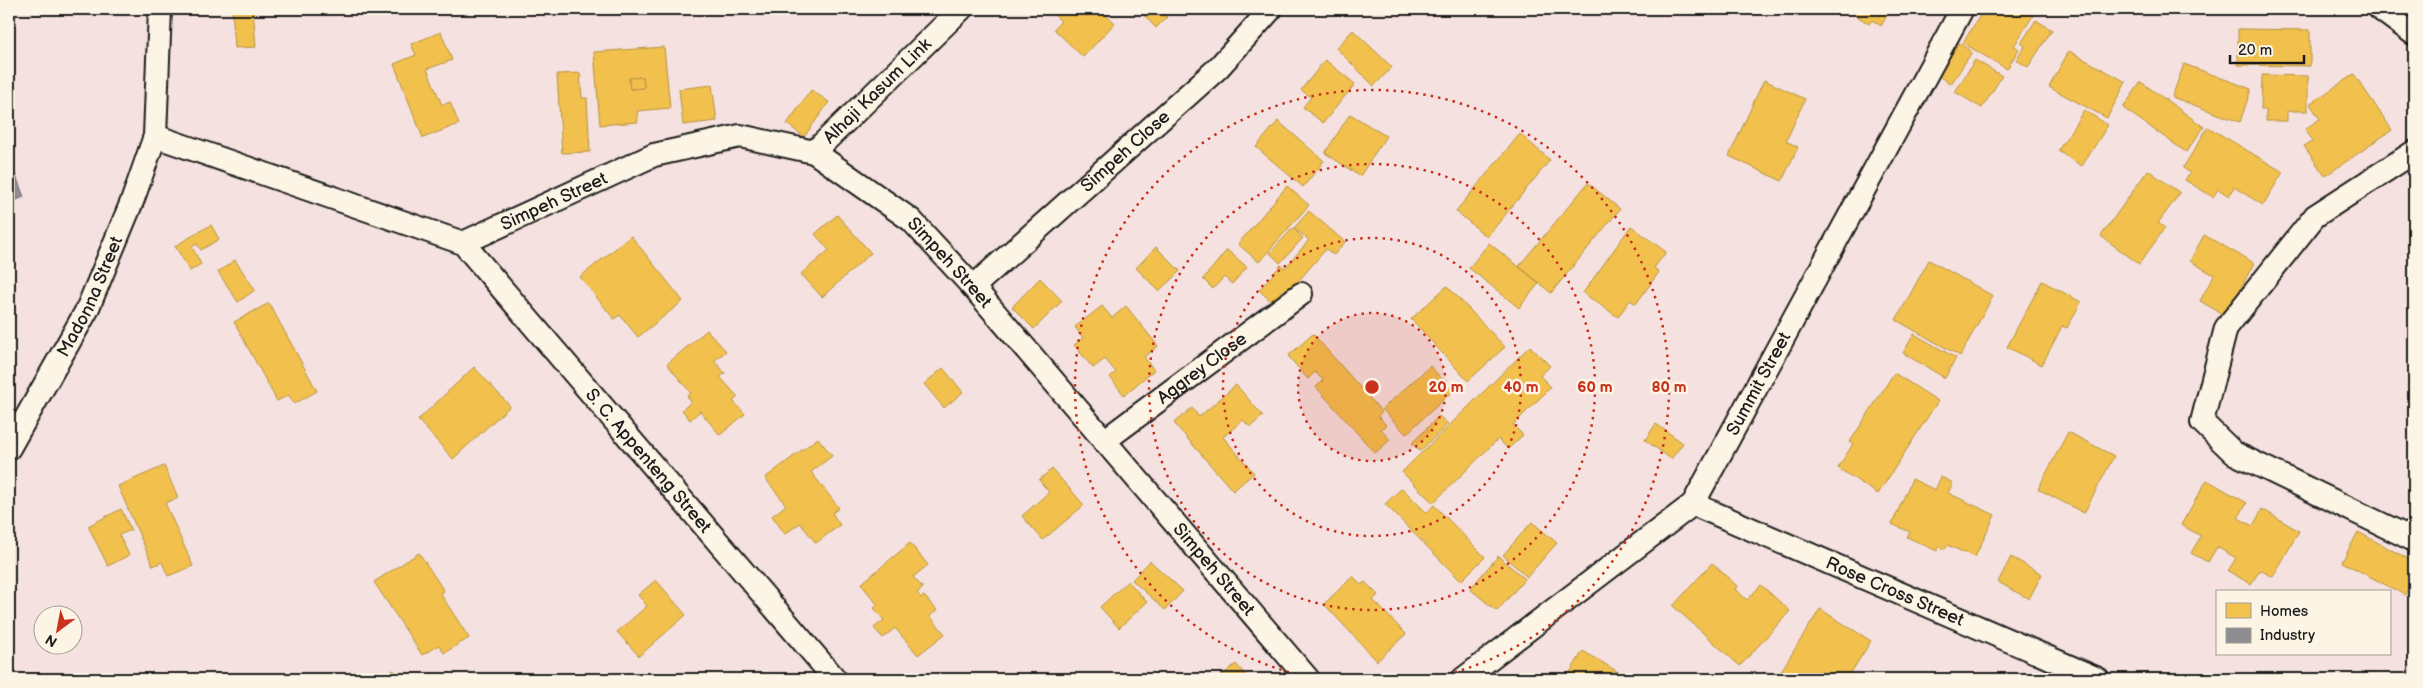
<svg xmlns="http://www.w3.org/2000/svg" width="2423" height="688" viewBox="0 0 2423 688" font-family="'Balsamiq Sans',sans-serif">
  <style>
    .homes { fill: #f2c14e; stroke: #b2903f; fill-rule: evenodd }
    .industry { fill: #8d8d92; stroke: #6b6b6f }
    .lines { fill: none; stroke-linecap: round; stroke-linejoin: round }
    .street-casing { stroke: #1c1c1c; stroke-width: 26 }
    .street { stroke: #fcf5e5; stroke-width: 22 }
    .ring { fill: none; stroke: #c8321e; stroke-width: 2.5; stroke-dasharray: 2.5 5 }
    .labels { text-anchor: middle; stroke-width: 5; stroke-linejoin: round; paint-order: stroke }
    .street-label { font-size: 18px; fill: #1c1c1c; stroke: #fcf5e5 }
    .centre { fill: #c8321e; stroke: #fcf5e5; stroke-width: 2.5 }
    .ring-label { font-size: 15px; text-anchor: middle; font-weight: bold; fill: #c8321e; stroke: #fcf5e5; stroke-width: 5; stroke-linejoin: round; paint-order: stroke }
  </style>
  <rect width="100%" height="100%" fill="#f5e1df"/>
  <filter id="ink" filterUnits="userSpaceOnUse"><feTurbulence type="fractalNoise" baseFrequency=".02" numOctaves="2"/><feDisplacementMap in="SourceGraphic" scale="10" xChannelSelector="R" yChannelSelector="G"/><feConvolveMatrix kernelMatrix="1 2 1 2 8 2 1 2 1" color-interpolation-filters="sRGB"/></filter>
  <g filter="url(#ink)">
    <g class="homes">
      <path d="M232,9H253L256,47L235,48Z"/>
      <path d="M1048,9H1100L1115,23L1083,57L1054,29L1061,21Z"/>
      <path d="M1141,9H1158L1167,17L1156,28L1139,10Z"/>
      <path d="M1569,9H1579L1574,14Z"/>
      <path d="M1846,9H1881L1888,14L1881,26L1872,20L1869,24Z"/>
      <path d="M1984,9H2037L2014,46L2019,49L2007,69L1963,43Z"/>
      <path d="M2036,20L2052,30L2028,67L2016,60L2025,46L2021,43Z"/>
      <path d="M2238,29L2310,30V66L2238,65Z"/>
      <path d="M1353,30L1392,67L1374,86L1336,48Z"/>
      <path d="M441,32L452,60L427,69L442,105L450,102L459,124L423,138L394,64L416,55L411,44Z"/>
      <path d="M1956,41L1972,52L1951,84L1934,73Z"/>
      <path d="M664,47L670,108L637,111L638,122L600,125L594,52ZM643,77L644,88L630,89L629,78Z"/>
      <path d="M2069,51L2126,82L2107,118L2049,87Z"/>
      <path d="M1325,60L1355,84L1323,123L1303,107L1311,97L1301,90Z"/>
      <path d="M1975,60L2002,76L1982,108L1955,92Z"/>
      <path d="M2184,64L2251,89L2240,122L2172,97Z"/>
      <path d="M580,73L582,98H587L590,152L562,153L557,74Z"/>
      <path d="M2354,74L2392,130L2325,176L2304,146L2313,141L2305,129L2320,119L2310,104Z"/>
      <path d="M2262,75L2308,76V111H2287V121H2266V110L2261,109Z"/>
      <path d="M643,77L644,88L630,89L629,78Z"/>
      <path d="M1764,80L1805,99L1786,141L1798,147L1782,181L1729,156Z"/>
      <path d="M2141,82L2204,127L2186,152L2123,108Z"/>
      <path d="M712,85L717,121L683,125L679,89Z"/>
      <path d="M811,90L829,102L804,137L787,124Z"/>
      <path d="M2084,110L2108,125L2082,166L2058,151Z"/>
      <path d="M1350,114L1386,136L1360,176L1325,153Z"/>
      <path d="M1278,121L1324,161L1303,187L1256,147Z"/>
      <path d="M2208,127L2283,172L2263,205L2234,187L2229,196L2218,189L2213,197L2185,180L2190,173L2183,168Z"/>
      <path d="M1520,134L1550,160L1487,237L1456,211Z"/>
      <path d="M2148,170L2180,193L2158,223L2165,228L2139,264L2101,236Z"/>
      <path d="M1588,183L1620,209L1551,293L1519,266Z"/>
      <path d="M1287,186L1309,205L1259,262L1238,244Z"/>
      <path d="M1309,211L1345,242L1334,255L1326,249L1289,292L1284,288L1272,302L1259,290L1281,265L1285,268L1309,240L1294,228Z"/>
      <path d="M837,215L871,253L822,297L801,274L829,250L815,234Z"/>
      <path d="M211,225L219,239L201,250L197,244L192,247L201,264L190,271L175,246Z"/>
      <path d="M1631,226L1666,252L1654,268L1659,272L1636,304L1630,300L1618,317L1583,293Z"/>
      <path d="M1293,228L1303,238L1280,263L1270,253Z"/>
      <path d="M2204,235L2254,263L2226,316L2200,301L2214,275L2190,261Z"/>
      <path d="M631,236L683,301L638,337L620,315L614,319L580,277Z"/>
      <path d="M1489,243L1539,283L1519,308L1469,268Z"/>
      <path d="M1156,247L1180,271L1159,291L1136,268Z"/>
      <path d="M1227,250L1247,267L1232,284L1224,277L1213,289L1203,279Z"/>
      <path d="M235,260L255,290L238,302L218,272Z"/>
      <path d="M1929,260L1993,296L1960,356L1896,320Z"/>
      <path d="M1040,278L1062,301L1034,329L1012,307Z"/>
      <path d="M2042,281L2081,302L2067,328L2062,326L2042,365L2007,347Z"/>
      <path d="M1447,286L1505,347L1468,381L1411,319Z"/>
      <path d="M269,303L317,391L294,404L289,395L277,401L234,322Z"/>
      <path d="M1102,306L1112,318L1126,306L1158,346L1144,357L1154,370L1124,395L1110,377L1116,372L1105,359L1093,368L1074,345L1083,338L1075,327Z"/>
      <path d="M707,330L726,351L714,361L725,373L720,377L738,397L733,401L745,414L720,435L700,411L690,420L682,410L691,402L687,396L691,393L667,364Z"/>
      <path d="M1313,334L1382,412L1378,416L1386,425L1381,429L1390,440L1375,453L1316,387L1323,380L1315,372L1308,379L1288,356Z"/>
      <path d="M1914,334L1956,358L1945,378L1903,353Z"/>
      <path d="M1530,346L1550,366L1540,376L1551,387L1513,425L1523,435L1508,449L1498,439L1433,503L1402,472Z"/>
      <path d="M1430,366L1453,391L1406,434L1382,409Z"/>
      <path d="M474,367L510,406L453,459L418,420Z"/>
      <path d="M943,368L963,392L944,408L924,384Z"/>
      <path d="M1894,373L1938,401L1878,494L1838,468L1853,444L1850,442Z"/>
      <path d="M1236,385L1263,416L1250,427L1243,420L1223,437L1254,473L1233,491L1174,423L1192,408L1199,417Z"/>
      <path d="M1439,416L1448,424L1420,451L1412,443Z"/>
      <path d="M1656,424L1683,443L1671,459L1645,440Z"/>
      <path d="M2068,432L2114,456L2084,513L2038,489Z"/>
      <path d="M818,438L832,456L811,472L839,508L832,513L840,525L816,543L800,523L785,534L772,516L786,505L765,478Z"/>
      <path d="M164,466L178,498L165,503L193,566L168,576L162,562L153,566L118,486Z"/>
      <path d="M1052,469L1084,505L1043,540L1022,516L1049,492L1039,480Z"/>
      <path d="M1941,477L1953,483L1948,493L1995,515L1975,557L1947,545L1945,549L1939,547L1937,551L1907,537L1910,532L1892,524L1912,479L1935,490Z"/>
      <path d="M2207,480L2247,503L2238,518L2253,526L2262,509L2299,531L2273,577L2260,570L2251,584L2228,571L2236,558L2217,547L2208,562L2191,553L2201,536L2181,525Z"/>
      <path d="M1402,488L1427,513L1434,505L1485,557L1461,581L1385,504Z"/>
      <path d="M121,509L131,530L119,535L129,555L108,566L88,526Z"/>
      <path d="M1532,522L1557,543L1527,577L1503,555Z"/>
      <path d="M2358,532L2414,562V579L2405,595L2342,562Z"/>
      <path d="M910,543L928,565L913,577L923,588L917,593L921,598L924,596L937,610L930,616L945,634L918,655L895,628L883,638L874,628L884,620L874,608L878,605L861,584Z"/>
      <path d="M419,553L444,591L440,593L469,638L444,653L439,645L422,655L374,582Z"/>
      <path d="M1498,556L1525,579L1497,611L1470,589Z"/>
      <path d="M2011,557L2042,574L2029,599L1998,582Z"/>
      <path d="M1150,561L1183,591L1165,610L1132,580Z"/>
      <path d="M1712,563L1737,586L1735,589L1747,600L1761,585L1790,611L1740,666L1673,606Z"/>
      <path d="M1353,576L1361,585L1365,582L1378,595L1373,600L1406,634L1377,661L1324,604Z"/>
      <path d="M656,580L686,615L639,656L617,632L647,606L638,595Z"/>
      <path d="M1128,581L1147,602L1119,628L1100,607Z"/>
      <path d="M1820,609L1871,641L1847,679H1776Z"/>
      <path d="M1583,651L1630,679H1566Z"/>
      <path d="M1236,664L1249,679H1217Z"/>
      <path d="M394,670L399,679H376Z"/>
      <path d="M1011,674L1015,679H1005Z"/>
    </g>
    <path class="industry" d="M13,168L24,197L9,203V169Z"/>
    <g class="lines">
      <defs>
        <g id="street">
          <path d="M2380,9L2414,34"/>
          <path d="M155,136L463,243"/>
          <path id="s1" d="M814,152L961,9"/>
          <path d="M2414,152L2315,216L2226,328L2202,422L2234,453L2414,540"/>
          <path id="s2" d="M463,243L654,155L740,136L814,152L911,220L973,287L1308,679"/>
          <path id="s3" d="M463,243L835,679"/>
          <path id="s4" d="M973,287L1218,68L1271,9"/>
          <path id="s5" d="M1104,441L1301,294"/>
          <path id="s6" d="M9,448L87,310L133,199L155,136L160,9"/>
          <path id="s7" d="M1693,504L2098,679"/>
          <path id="s8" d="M1463,679L1693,504L1962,9"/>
        </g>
      </defs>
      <use href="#street" class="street-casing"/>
      <use href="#street" class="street"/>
    </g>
  </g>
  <circle cx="1372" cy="387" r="74" fill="#c8321e" fill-opacity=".12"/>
  <g class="ring">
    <circle cx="1372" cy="387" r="74"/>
    <circle cx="1372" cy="387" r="149"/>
    <circle cx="1372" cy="387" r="223"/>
    <path d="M1318 679A297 297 0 1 1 1426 679"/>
  </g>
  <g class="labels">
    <g class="street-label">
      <text dy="6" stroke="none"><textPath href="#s1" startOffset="88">Alhaji Kasum Link</textPath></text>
      <text dy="6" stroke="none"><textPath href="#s4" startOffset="204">Simpeh Close</textPath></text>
      <text dy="6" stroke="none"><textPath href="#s2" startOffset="100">Simpeh Street</textPath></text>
      <text dy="6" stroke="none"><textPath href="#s2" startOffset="550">Simpeh Street</textPath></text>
      <text dy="6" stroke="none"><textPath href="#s6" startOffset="172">Madonna Street</textPath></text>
      <text dy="6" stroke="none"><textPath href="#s5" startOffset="122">Aggrey Close</textPath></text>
      <text dy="6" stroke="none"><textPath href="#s8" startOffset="426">Summit Street</textPath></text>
      <text dy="6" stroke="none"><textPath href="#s3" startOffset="286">S. C. Appenteng Street</textPath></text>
      <text dy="6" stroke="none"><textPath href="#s2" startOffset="955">Simpeh Street</textPath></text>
      <text dy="6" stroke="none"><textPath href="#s7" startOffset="220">Rose Cross Street</textPath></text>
    </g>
  </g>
  <circle cx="1372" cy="387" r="8" class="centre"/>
  <g class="ring-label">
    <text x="1446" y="392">20 m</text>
    <text x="1521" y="392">40 m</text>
    <text x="1595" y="392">60 m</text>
    <text x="1669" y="392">80 m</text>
  </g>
  <rect width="2423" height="688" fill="none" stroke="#fcf5e5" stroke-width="30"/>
  <rect x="15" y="15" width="2393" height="658" fill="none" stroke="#1c1c1c" stroke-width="2" filter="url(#ink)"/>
  <rect x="2216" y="590" width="175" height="65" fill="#fcf5e5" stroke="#a29e95"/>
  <rect x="2226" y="603" width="25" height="15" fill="#f2c14e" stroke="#a29e95"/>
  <text x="2260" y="616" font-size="15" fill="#1c1c1c">Homes</text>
  <rect x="2226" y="628" width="25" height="15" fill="#8d8d92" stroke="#a29e95"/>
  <text x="2260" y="640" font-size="15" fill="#1c1c1c">Industry</text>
  <g transform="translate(58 630) rotate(212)"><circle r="24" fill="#fcf5e5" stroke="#a29e95"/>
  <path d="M0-4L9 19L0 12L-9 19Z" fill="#c8321e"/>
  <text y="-8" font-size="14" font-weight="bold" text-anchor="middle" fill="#1c1c1c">N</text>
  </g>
  <path d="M2230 55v8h74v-8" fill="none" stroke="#1c1c1c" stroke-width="2.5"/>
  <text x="2238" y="55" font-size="15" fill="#1c1c1c" stroke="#fcf5e5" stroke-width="4" paint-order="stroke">20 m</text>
</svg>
